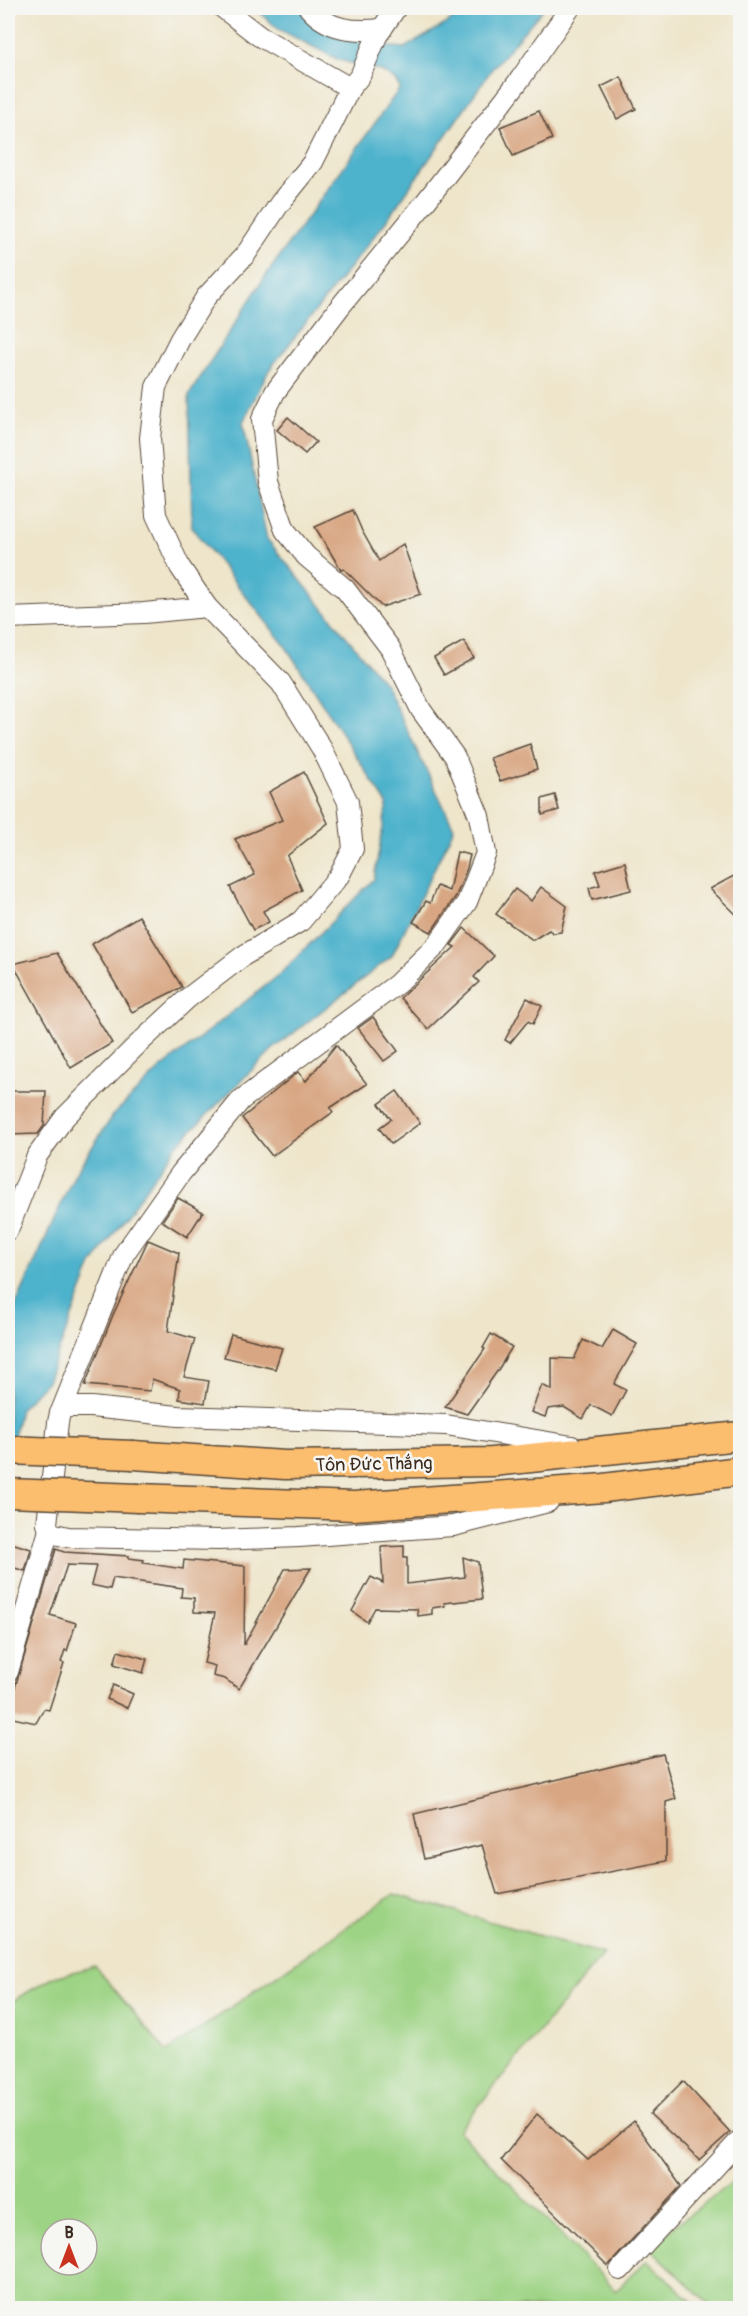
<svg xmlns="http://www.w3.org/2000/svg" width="748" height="2316" viewBox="0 0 748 2316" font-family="Pangolin,sans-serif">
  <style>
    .green { fill: #9dd384; stroke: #6c7e51; stroke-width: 1.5; fill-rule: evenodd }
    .water { fill: #4db2cc; stroke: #446e75; stroke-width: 1.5 }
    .building { fill: #d8a682 }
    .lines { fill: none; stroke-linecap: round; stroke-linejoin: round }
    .minor-casing { stroke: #564638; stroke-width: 22 }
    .highway-casing { stroke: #564638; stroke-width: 31 }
    .minor { stroke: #fff; stroke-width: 20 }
    .highway { stroke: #fbbd6e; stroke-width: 28 }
    .highway-bridge-casing { stroke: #564638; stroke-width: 31; stroke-linecap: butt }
    .highway-bridge { stroke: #fbbd6e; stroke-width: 28 }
    .labels { text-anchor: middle; stroke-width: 5; stroke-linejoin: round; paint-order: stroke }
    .street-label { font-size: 18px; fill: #3b2a1e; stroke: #f6f6f2 }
  </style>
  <rect width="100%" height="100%" fill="#f6f6f2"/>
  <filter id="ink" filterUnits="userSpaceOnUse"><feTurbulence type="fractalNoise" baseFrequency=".0167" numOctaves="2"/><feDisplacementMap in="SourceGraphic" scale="12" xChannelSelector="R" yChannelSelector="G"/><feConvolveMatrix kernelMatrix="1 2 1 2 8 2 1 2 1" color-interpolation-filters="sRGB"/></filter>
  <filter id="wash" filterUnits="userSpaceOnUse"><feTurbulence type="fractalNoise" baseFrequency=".008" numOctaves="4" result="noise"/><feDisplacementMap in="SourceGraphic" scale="24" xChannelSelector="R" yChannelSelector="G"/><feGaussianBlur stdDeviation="1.35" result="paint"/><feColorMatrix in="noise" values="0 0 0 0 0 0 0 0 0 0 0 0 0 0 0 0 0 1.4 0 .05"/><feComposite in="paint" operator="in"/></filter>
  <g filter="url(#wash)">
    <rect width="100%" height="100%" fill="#eee5ca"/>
    <g class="green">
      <path d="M394,1894L603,1954L458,2131L616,2290L647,2260L699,2308H8V2004L51,1978L95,1966L167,2052ZM51,2229H87V2265H51Z"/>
      <path d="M740,2176V2308H713L648,2246Z"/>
    </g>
    <path class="water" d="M255,8H300L345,39L372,45L405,48L449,22L464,8H544L492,69L384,224L269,370L243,422L267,539L385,684L454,828L392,956L272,1050L175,1147L92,1265L47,1381L20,1409L8,1464V1322L75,1173L114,1114L160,1069L279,975L374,879L387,804L286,647L192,528L189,395L264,278L400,88L395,80L381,71L339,60L278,29Z"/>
    <g id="blocks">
      <g class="building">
        <path d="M621,77L636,109L617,119L601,87Z"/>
        <path d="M539,111L552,139L513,156L500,127Z"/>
        <path d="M288,417L316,442L305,454L277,430Z"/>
        <path d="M353,510L362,531L379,561L403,544L421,594L382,607L344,569L341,570L315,527Z"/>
        <path d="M464,641L474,658L444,675L434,658Z"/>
        <path d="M530,744L537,769L500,781L490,758Z"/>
        <path d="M304,772L328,823L287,856L302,890L263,911L269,922L253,930L230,887L255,875L235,839L282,820L269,792Z"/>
        <path d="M555,795L559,810L542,815V799Z"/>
        <path d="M457,852L470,855L467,868L456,896L431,932L413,922L426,901L430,903L437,886L449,891Z"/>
        <path d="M625,862L631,890L592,900L589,888L600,885L595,871Z"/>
        <path d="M741,872V919L710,889Z"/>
        <path d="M541,887L567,906L561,932L553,933L549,930L533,940L496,914L515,889L531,901Z"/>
        <path d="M139,916L182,987L132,1012L92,944Z"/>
        <path d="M464,928L494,956L474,977L479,982L428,1029L400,998L455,947L451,945Z"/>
        <path d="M57,953L112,1043L71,1068L13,964Z"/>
        <path d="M527,998L542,1006L533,1024L528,1021L510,1043L505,1040Z"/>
        <path d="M373,1017L398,1051L384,1061L358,1028Z"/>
        <path d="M336,1045L367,1084L330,1108L333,1112L272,1156L242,1118L298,1072L306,1081Z"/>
        <path d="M8,1091H46L44,1126L38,1134L8,1135Z"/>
        <path d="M397,1091L420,1123L391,1144L379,1128L391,1119L379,1104Z"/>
        <path d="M178,1198L203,1212L187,1237L162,1221Z"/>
        <path d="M148,1240L179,1253L168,1331L195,1339L184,1377L209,1381L205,1403L179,1399L180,1389L152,1379L150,1391L85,1385L113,1315Z"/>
        <path d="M613,1330L637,1344L614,1384L626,1390L612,1416L591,1405L583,1419L564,1407L548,1409L545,1417L531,1412L542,1385L552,1390V1358L574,1359L583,1340L602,1349Z"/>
        <path d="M231,1334L282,1348L275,1369L224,1357Z"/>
        <path d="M491,1334L512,1347L498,1370L467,1414L445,1407L485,1349L483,1348Z"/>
        <path d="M8,1542L31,1549L25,1571L8,1566Z"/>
        <path d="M404,1546V1558H407V1584L465,1577L463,1557L478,1562L482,1599L444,1603L445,1606L432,1608V1614L418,1616L417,1609L375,1608L367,1622L352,1611L371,1577L383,1583L381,1547Z"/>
        <path d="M56,1549L64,1552L129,1556L128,1558L144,1560L143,1563L183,1569L184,1560L245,1566L244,1645L285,1569L311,1568L239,1689L225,1679L213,1676L215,1666L204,1663L215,1613L194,1612V1598L181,1597L182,1588L113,1578L110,1589L91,1585L96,1566L67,1565L50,1615L76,1623L67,1651L65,1650L61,1662L64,1663L49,1710L44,1709L36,1723L8,1717V1711Z"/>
        <path d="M118,1651L147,1659L143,1673L114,1664Z"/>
        <path d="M113,1685L133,1694L127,1708L107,1699Z"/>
        <path d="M663,1754L676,1799L666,1802V1861L497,1894L482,1845L424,1859L414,1814Z"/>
        <path d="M683,2081L730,2132L699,2160L650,2114Z"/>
        <path d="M537,2114L588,2160L634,2121L681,2186L608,2266L501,2160Z"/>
      </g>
    </g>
  </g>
  <g filter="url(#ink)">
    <use href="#blocks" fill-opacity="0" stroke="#564638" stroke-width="1.5"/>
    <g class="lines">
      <defs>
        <g id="minor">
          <path d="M223,8L259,36L350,88"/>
          <path d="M309,8C328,30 354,32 382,29"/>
          <path d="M8,618L144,613L207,607"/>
          <path d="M8,1230L37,1156L65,1117L134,1048L188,998L243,956L301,921L339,876L353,849L348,802L322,749L281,683L207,607L180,567L156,515L150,438L156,387L180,339L206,297L246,254L280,203L313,162L350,88L360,76L377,36L396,8"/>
          <path d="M62,1409L124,1254L181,1173L241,1100L397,984L436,946L467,902L486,853L479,816L455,757L421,710L390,648L345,589L306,556L285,530L268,482L262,419L275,392L339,308L427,200L521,78L570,8"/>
          <path d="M548,1502L453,1526L299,1537L219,1540L68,1537L50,1533L47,1524L58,1422L60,1413L65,1407H91L178,1416L446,1425L572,1446"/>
          <path d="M8,1672L49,1530"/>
          <path d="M620,2270L740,2140"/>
        </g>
        <g id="highway">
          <path d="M133,1455L285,1465L492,1462L740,1436"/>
          <path d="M138,1498L354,1506L604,1488L740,1471"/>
        </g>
      </defs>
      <use href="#minor" class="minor-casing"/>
      <use href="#highway" class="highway-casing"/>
      <use href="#minor" class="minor"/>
      <use href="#highway" class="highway"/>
      <defs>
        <g id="highway-bridge">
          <path d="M8,1450L133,1455"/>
          <path d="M8,1493L138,1498"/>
        </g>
      </defs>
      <use href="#highway-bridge" class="highway-bridge-casing"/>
      <use href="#highway-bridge" class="highway-bridge"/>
    </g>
  </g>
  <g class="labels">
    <g class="street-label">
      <text transform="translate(374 1464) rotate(-1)" y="6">Tôn Đức Thắng</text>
    </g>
  </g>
  <rect width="748" height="2316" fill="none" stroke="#f6f6f2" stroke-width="30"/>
  <g transform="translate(69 2247)"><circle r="28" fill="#f6f6f2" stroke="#aba49d" stroke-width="1.5"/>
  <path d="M0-4.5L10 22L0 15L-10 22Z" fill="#c8321e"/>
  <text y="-9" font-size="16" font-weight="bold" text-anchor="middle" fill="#3b2a1e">B</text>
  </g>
</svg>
